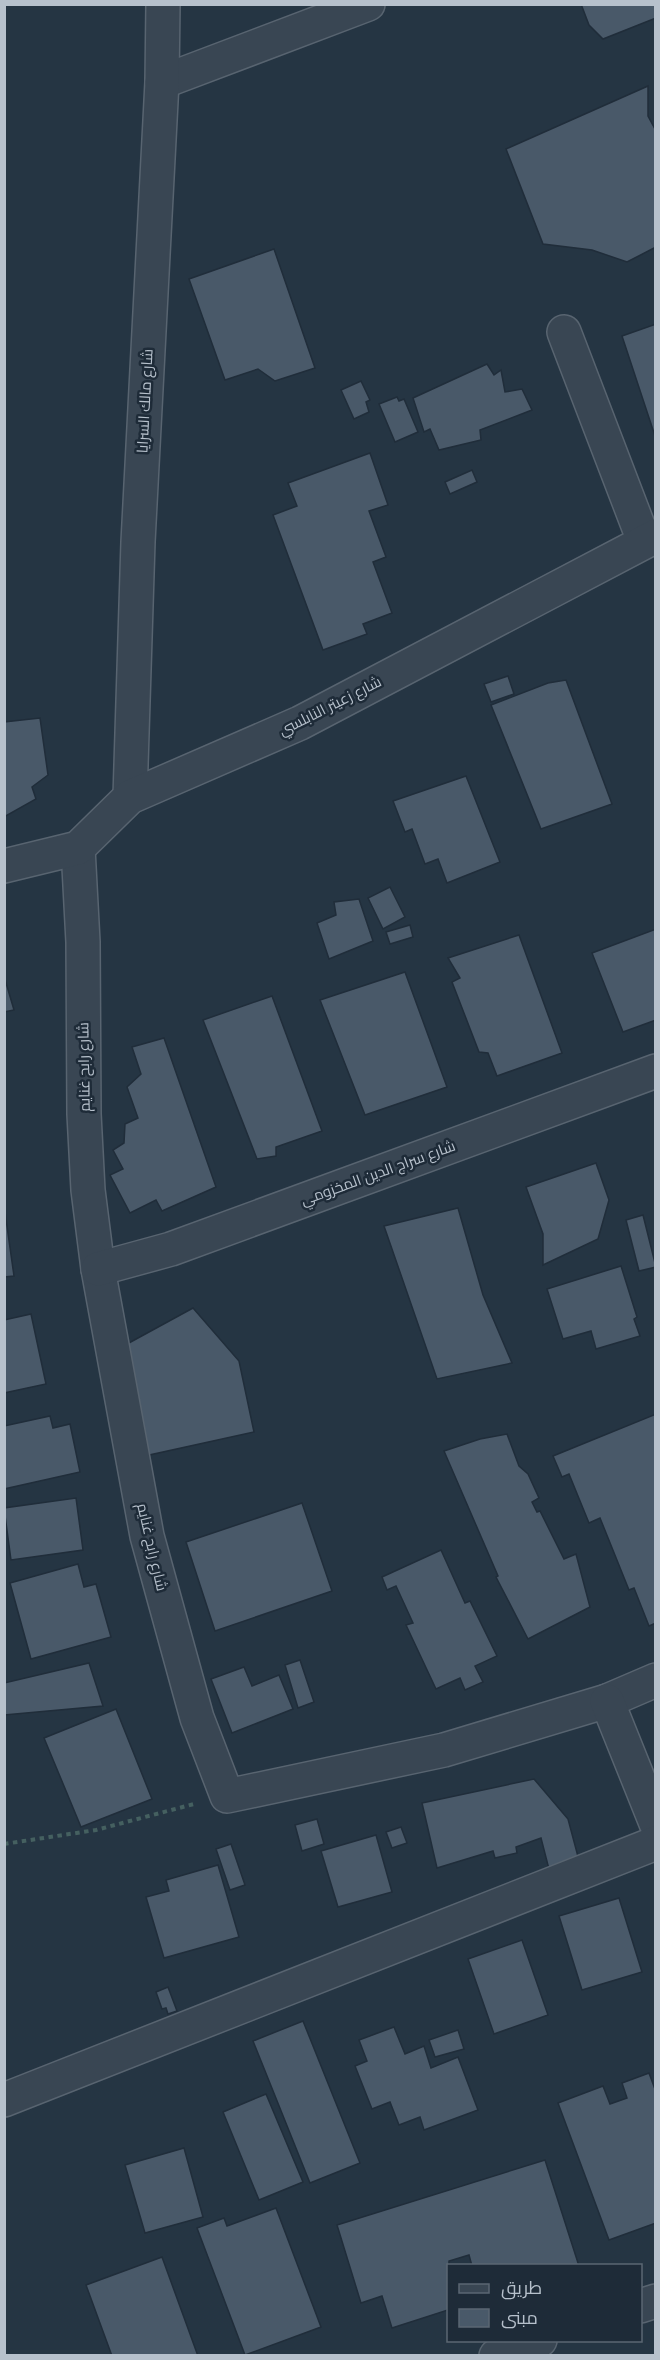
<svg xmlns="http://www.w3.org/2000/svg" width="660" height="2360" viewBox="0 0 660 2360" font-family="Figtree,Cairo,sans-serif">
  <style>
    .building { fill: #495969; stroke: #202d3a; stroke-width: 1.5 }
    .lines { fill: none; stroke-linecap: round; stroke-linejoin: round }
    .minor-casing { stroke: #586470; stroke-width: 36 }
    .path { stroke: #456060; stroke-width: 4; stroke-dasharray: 4.5 4.5; stroke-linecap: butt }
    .minor { stroke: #394653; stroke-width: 33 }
    .labels { text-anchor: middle; stroke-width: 5; stroke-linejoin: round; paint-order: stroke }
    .street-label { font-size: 15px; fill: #b7c1cc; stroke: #1e2b38 }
  </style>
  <rect width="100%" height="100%" fill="#253543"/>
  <g class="building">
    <path d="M581,4H656V18L603,39L589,25Z"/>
    <path d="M648,86V116L656,131V247L627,262L592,250L543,244L506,149Z"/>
    <path d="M274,249L315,368L275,381L258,369L225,380L189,279Z"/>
    <path d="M656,324V439L622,336Z"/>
    <path d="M487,364L494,375L501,370L505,392L522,389L532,410L480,430L481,440L439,450L430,429L424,432L413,398Z"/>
    <path d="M361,381L370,400L366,402L369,412L354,419L341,390Z"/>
    <path d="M397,397L399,401L404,399L418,432L395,442L379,404Z"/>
    <path d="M370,453L388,505L369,511L386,557L373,562L392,613L363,624L367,634L323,650L273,515L297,506L288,483Z"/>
    <path d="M472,470L477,482L450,494L445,482Z"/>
    <path d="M508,676L514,694L491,702L484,684Z"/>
    <path d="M566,680L612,804L541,829L491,705L548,683Z"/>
    <path d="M40,718L48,775L32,787L36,799L4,817V722Z"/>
    <path d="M466,776L500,862L447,883L438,859L425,864L412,829L405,832L393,801Z"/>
    <path d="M390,887L405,917L383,929L368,898Z"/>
    <path d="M359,899L373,941L329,959L317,923L336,915L334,902Z"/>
    <path d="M410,925L413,937L390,944L386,932Z"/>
    <path d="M656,929V1020L623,1032L592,953Z"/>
    <path d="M519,935L562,1053L497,1076L488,1053L479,1052L452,982L460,978L448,958Z"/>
    <path d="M405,972L447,1087L365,1115L320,1000Z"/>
    <path d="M4,976L14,1010L4,1012Z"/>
    <path d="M272,996L322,1131L276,1147V1156L257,1159L203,1020Z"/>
    <path d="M164,1038L216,1187L162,1211L156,1200L130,1213L110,1175L123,1169L113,1150L124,1143L125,1124L138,1118L127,1087L141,1074L132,1047Z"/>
    <path d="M596,1163L609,1200L598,1239L543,1265V1234L526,1187Z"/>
    <path d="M4,1205L14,1276L4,1277Z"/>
    <path d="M458,1208L483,1295L512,1363L437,1379L384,1226Z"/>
    <path d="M643,1215L656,1267L639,1271L626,1220Z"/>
    <path d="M621,1266L637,1317L634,1319L640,1336L596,1349L591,1331L563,1339L547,1289Z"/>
    <path d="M193,1308L239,1361L254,1432L140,1457L116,1350Z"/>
    <path d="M31,1314L46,1384L4,1393V1320Z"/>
    <path d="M656,1414V1623L649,1626L634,1588L629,1590L600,1518L589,1523L569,1474L562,1477L553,1456Z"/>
    <path d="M50,1416L53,1428L70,1424L80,1472L4,1489V1426Z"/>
    <path d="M507,1434L519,1466L528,1474L539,1498L532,1502L537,1512L540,1511L564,1559L576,1554L590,1607L528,1639L496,1577L498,1576L444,1451L480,1439Z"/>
    <path d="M76,1498L83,1550L11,1560L4,1508Z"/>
    <path d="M302,1503L332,1591L215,1631L186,1542Z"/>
    <path d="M441,1550L465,1603L470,1601L497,1656L475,1666L483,1682L465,1690L460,1678L436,1689L406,1625L413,1623L396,1586L387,1590L382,1577Z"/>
    <path d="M78,1564L84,1587L96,1584L111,1637L31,1659L10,1583Z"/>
    <path d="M300,1660L314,1702L298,1708L285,1665Z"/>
    <path d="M89,1663L103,1706L4,1715V1683Z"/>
    <path d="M244,1667L252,1686L279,1675L293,1709L232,1733L211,1679Z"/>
    <path d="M116,1709L152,1799L81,1827L44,1738Z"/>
    <path d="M534,1779L568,1819L580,1864L551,1877L541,1838L516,1847L517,1853L495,1858L493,1851L437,1868L422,1803Z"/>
    <path d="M317,1819L324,1844L302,1851L295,1825Z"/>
    <path d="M401,1827L407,1843L392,1848L386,1832Z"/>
    <path d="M376,1835L392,1892L338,1907L321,1851Z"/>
    <path d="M231,1844L245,1885L230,1890L216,1849Z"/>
    <path d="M218,1865L239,1937L164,1958L146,1897L169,1891L166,1880Z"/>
    <path d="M619,1898L642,1972L582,1990L559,1916Z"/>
    <path d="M522,1940L548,2015L494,2034L468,1959Z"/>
    <path d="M168,1987L177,2011L168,2014L166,2008L162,2009L156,1992Z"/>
    <path d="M303,2021L360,2163L310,2183L253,2041Z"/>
    <path d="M394,2027L405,2054L424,2046L431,2068L458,2057L478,2110L424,2130L420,2117L399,2125L390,2102L372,2109L355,2066L367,2061L359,2040Z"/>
    <path d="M458,2030L464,2049L435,2057L429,2040Z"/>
    <path d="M649,2073L656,2092V2223L609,2240L558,2103L603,2086L610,2104L627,2098L622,2083Z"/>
    <path d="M266,2094L303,2182L259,2200L223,2112Z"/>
    <path d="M184,2148L203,2217L145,2233L125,2165Z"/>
    <path d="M545,2160L579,2266H472L469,2255L449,2261L448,2310L392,2328L382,2296L361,2303L337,2225Z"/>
    <path d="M276,2208L321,2327L245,2355L197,2228L224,2218L227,2226Z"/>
    <path d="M162,2257L198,2356H112L86,2285Z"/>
  </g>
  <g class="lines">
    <defs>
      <g id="minor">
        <path d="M162,82L368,4"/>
        <path d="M564,332L644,541"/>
        <path d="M130,797L138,542L162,82L163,4"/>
        <path d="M78,848L83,942L84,1114L88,1190L98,1269L147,1536L197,1718L227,1796L444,1750L607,1701L656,1680"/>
        <path d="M4,866L78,848L130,797L300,723L656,536"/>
        <path d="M98,1269L171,1249L656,1071"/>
        <path d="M607,1701L656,1823"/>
        <path d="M4,2100L656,1843"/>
        <path d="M640,2306L656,2301"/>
        <path d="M496,2356L540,2340"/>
      </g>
    </defs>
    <use href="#minor" class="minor-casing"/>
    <path class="path" d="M4,1844L96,1830L194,1804"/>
    <use href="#minor" class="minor"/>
  </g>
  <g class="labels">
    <g class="street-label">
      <text transform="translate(145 401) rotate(-87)" y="5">شارع مالك السرايا</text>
      <text transform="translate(330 706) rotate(-27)" y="5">شارع زعيتر النابلسي</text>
      <text transform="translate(84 1067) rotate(-91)" y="5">شارع رابح غنايم</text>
      <text transform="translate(378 1173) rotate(-20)" y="5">شارع سراج الدين المخزومي</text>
      <text transform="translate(152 1547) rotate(77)" y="5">شارع رابح غنايم</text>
    </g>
  </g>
  <rect width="660" height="2360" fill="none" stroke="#b7c1cc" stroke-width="12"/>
  <rect x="447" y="2264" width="195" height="78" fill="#1e2b38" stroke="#5b6773" stroke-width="1.5"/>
  <rect x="459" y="2284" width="30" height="9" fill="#394653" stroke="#5b6773" stroke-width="1.5"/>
  <text x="501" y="2294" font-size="18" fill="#b7c1cc">طريق</text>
  <rect x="459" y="2309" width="30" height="18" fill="#495969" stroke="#5b6773" stroke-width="1.5"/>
  <text x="501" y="2324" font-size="18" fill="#b7c1cc">مبنى</text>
</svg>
